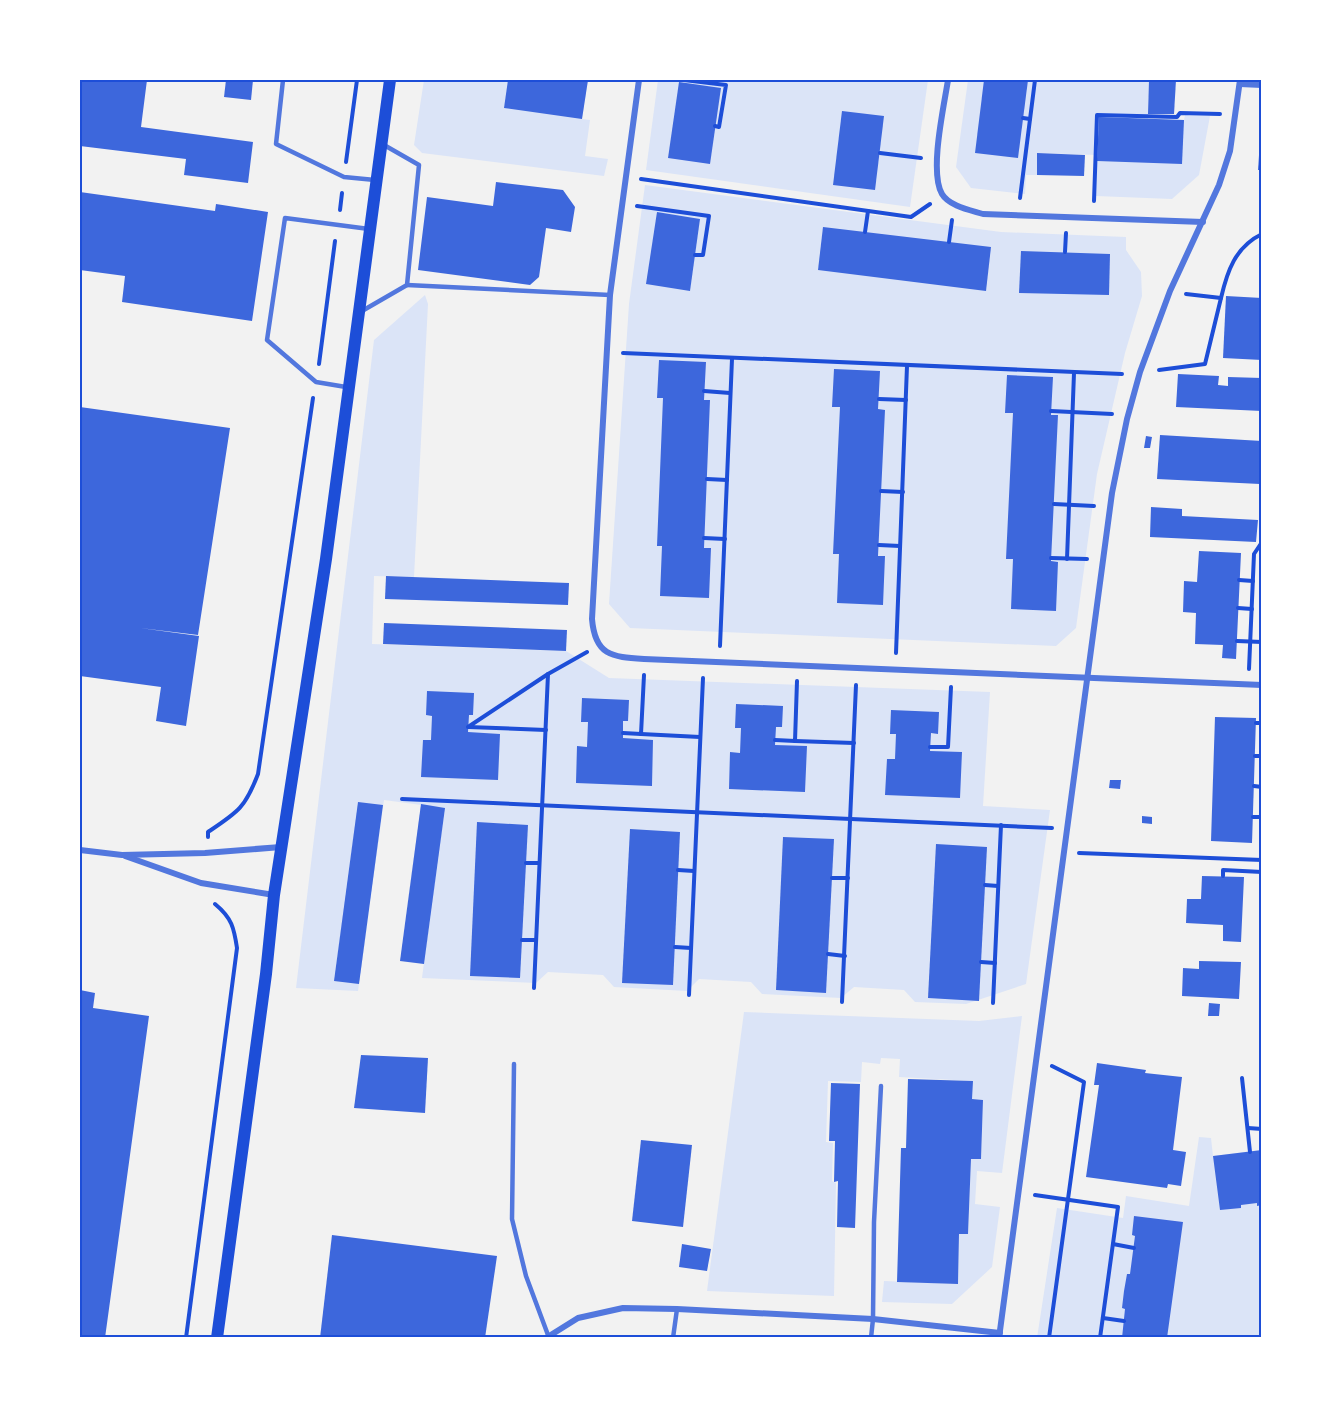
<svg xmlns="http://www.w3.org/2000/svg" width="1341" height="1417" viewBox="0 0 1341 1417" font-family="'PT Sans',sans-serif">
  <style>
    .green { fill: #dbe4f7 }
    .building { fill: #3d67dc }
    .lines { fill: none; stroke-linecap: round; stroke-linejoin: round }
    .path { stroke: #1d4ed8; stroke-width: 4 }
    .service { stroke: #5277de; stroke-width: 4.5 }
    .minor { stroke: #5277de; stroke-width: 6 }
    .secondary { stroke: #1d4ed8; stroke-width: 12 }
    .neatline { fill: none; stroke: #1d4ed8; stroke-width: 2 }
  </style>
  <rect width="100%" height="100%" fill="#f2f2f2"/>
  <g class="green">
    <path d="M424,80H588L582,119L590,120L585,156L608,159L604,176L422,153L414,145Z"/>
    <path d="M658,80H928L910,207L646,170Z"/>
    <path d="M968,80H1149L1148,119L1184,120L1185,115L1210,116L1199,175L1172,199L1096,196L1097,155L1038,153L1037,175H1026L1025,194L971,188L956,167Z"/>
    <path d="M645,185L1001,232L1126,237V250L1141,272L1142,296L1125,353L1097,474L1076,628L1056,646L630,628L609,604L629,304Z"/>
    <path d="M425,295L428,304L414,577L374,576L372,644L566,651L609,678L990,692L983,806L1050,810L1026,984L966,1004L915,1002L904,990L854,987L841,998L762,994L751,982L699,979L687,991L614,987L603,975L548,972L536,983L422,978L444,808L384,800L358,991L296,988L374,340Z"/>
    <path d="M744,1012L979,1021L1022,1016L1002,1173L977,1171L975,1204L1000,1207L992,1267L952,1304L882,1302L884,1281L958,1284L959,1234L968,1233L971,1159H981L983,1100L972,1099V1081L899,1077L900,1059L881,1058L880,1064L862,1062L861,1082L828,1081L826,1142L833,1143L832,1181L836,1183L834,1296L707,1291Z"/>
    <path d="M1199,1137L1211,1138L1213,1156L1261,1150V1337L1037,1338L1057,1208L1123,1218L1126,1196L1189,1206Z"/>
  </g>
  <g class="building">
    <path d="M80,80H147L141,127L253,142L248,183L184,175L186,159L80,146Z"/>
    <path d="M226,80H253L251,100L224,97Z"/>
    <path d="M508,80H588L582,119L504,108Z"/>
    <path d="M984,80H1028L1018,158L975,153Z"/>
    <path d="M1149,80H1176L1174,114H1148Z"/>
    <path d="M679,82L721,88L710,164L668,158Z"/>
    <path d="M842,111L884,116L875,190L833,185Z"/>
    <path d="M1099,117L1184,120L1182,164L1097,161Z"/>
    <path d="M1260,141H1262V170H1258Z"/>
    <path d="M1037,153L1085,155L1084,176L1037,175Z"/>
    <path d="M496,182L563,190L575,207L571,232L546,228L539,277L530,285L418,270L427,197L493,206Z"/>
    <path d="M80,192L215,211L216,204L268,212L252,321L122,302L125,276L80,270Z"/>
    <path d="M657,212L700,219L690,291L646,284Z"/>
    <path d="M823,227L991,247L986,291L818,270Z"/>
    <path d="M1021,251L1110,254L1109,295L1019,293Z"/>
    <path d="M1226,296L1262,298V360L1223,358Z"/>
    <path d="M659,360L706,362L704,400H710L704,548H711L709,598L660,596L662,546H657L663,398H657Z"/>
    <path d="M834,369L880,371L878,409L885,410L878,556H885L883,605L837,603L839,554H833L840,407H832Z"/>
    <path d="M1178,374L1219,376L1218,385L1228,386V377L1262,378V411L1176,407Z"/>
    <path d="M1007,375L1053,377L1051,415H1058L1051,561L1058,562L1056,611L1011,609L1013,559H1006L1013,413H1005Z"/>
    <path d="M80,407L230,428L198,635L140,628L199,636L186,726L156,721L161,687L80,676Z"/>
    <path d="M1160,435L1262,441L1260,484L1157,479Z"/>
    <path d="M1146,436L1152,437L1150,448H1144Z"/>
    <path d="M1151,507L1182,509V516L1258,520L1256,542L1150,537Z"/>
    <path d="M1199,551L1241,553L1236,659L1222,658L1223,645L1195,644L1196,613L1183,612L1184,581L1197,582Z"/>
    <path d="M386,576L569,583L568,605L385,599Z"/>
    <path d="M384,623L567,630L566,651L383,644Z"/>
    <path d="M427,691L474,693L473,715H469L468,732L500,734L498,780L421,777L423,740H431L432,716L426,715Z"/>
    <path d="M582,698L629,700L628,721H623V738L653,740L652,786L576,783L577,746L587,747L588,722H581Z"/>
    <path d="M736,704L783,706L782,727H776L775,745L807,746L805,792L729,789L730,752L740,753L741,728H735Z"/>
    <path d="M891,710L939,712L938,734L931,733L930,751L962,752L960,798L885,795L887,759H895L896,734H890Z"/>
    <path d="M1215,717L1256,718L1252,843L1211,841Z"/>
    <path d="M1110,780H1121L1120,789L1109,788Z"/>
    <path d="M358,802L383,805L359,984L334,981Z"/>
    <path d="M421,804L445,808L424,964L400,961Z"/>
    <path d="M1142,816L1152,817V824L1142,823Z"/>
    <path d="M477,822L528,825L520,978L470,976Z"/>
    <path d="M630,829L680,832L673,985L622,983Z"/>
    <path d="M783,837L834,839L826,993L776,990Z"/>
    <path d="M936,844L987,847L979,1001L928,998Z"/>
    <path d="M1202,876L1244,877L1241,942L1223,941V925L1186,923L1187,899H1201Z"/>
    <path d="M1199,961L1241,962L1239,999L1182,996L1183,968L1199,969Z"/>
    <path d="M80,990L95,993L93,1008L149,1016L105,1338H80Z"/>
    <path d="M1209,1003L1220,1004L1219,1016H1208Z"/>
    <path d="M361,1055L428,1058L425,1113L354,1108Z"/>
    <path d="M1097,1063L1146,1070L1145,1073L1182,1077L1173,1150L1186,1152L1181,1186L1168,1184L1167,1188L1086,1177L1099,1085H1094Z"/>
    <path d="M908,1079L973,1081L972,1099L983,1100L981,1159H971L968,1234H959L958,1284L897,1282L901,1148H906Z"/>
    <path d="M831,1083L860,1084L855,1228L837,1227L838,1181L834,1182L835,1141H829Z"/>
    <path d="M641,1140L692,1145L683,1227L632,1221Z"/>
    <path d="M1262,1150V1205L1257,1206V1203L1241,1205V1208L1220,1210L1213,1156Z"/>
    <path d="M1134,1216L1183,1222L1167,1338H1122L1125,1309L1122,1308L1124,1291L1127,1274H1130L1135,1236L1132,1235Z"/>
    <path d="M332,1235L497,1256L485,1338H320Z"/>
    <path d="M682,1244L711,1249L707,1271L679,1267Z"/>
  </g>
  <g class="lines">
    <g class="path">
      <path d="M684,80L726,85L719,127L715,126"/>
      <path d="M1023,118L1030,119"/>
      <path d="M880,153L921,158"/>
      <path d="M346,162L357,80"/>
      <path d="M641,179L911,217L930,204"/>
      <path d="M1020,198L1035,80"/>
      <path d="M1094,201L1097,115L1177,117L1180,113L1220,114"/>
      <path d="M637,206L709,216L703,255H695"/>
      <path d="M340,210L342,193"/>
      <path d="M865,232L868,211"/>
      <path d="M949,242L952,220"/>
      <path d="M1065,252L1066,233"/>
      <path d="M1221,298C1227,272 1235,247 1262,234"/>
      <path d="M623,353L1122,374"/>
      <path d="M319,364L335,241"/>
      <path d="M1159,370L1205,364L1221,298L1186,294"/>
      <path d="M704,391L730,393"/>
      <path d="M879,399L906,400"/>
      <path d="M1051,411L1112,414"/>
      <path d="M707,479L727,480"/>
      <path d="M881,491L903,492"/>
      <path d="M1054,504L1094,506"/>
      <path d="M704,538L725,539"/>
      <path d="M879,545L900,546"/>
      <path d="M1051,558L1087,559"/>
      <path d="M1067,559L1074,373"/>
      <path d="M1239,580L1253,581"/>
      <path d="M1238,608L1252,609"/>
      <path d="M1237,641L1262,642"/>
      <path d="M720,646L732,359"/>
      <path d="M896,653L907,366"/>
      <path d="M1249,669L1254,554L1262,542"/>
      <path d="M1256,723H1262"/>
      <path d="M546,730L468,727L548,674L587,652"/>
      <path d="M623,733L641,734L644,675"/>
      <path d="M641,734L700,737"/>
      <path d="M775,740L795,741L797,681"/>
      <path d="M795,741L854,743"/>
      <path d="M930,747H948L951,687"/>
      <path d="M1255,756H1262"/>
      <path d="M1254,786L1262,787"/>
      <path d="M402,799L1052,828"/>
      <path d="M1253,817H1262"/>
      <path d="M208,837V832C238,812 245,808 258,774L313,398"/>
      <path d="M1079,853L1262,860"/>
      <path d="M526,863H539"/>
      <path d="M678,870L694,871"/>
      <path d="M1223,876V870L1262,872"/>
      <path d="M832,878H848"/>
      <path d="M985,885L998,886"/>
      <path d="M522,940H536"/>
      <path d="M675,947L691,948"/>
      <path d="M828,954L845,956"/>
      <path d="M981,962L995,963"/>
      <path d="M534,988L548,674"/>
      <path d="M689,995L703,678"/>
      <path d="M842,1002L856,685"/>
      <path d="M993,1003L1001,825"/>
      <path d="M1242,1078L1250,1152"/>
      <path d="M1248,1128L1262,1129"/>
      <path d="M1035,1195L1118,1207L1100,1338"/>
      <path d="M1113,1244L1134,1248"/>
      <path d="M1103,1318L1124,1321"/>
      <path d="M186,1338L237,948C234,928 232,918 215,904"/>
      <path d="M1049,1338L1084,1082L1052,1066"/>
    </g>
    <g class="service">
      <path d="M283,80L276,144L344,177L375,180"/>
      <path d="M407,285L610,295"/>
      <path d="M362,311L407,285L419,165L384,145"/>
      <path d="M346,387L316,382L267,340L285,218L369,229"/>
      <path d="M514,1064L512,1219L526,1276L548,1335"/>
      <path d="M673,1338L677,1309"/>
      <path d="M871,1338L873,1319L874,1222L881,1086"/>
    </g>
    <g class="minor">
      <path d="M639,80L610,295L592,619C595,655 611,657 644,659L1262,685"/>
      <path d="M948,80C944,106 929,172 942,194C949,206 970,210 983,214L1203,222"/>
      <path d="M1240,84L1262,85"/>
      <path d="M80,850L122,855L205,853L281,847"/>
      <path d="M125,856L201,883L274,895"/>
      <path d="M546,1338L578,1318L623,1308L677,1309L873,1319L1000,1333"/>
      <path d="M999,1338L1112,493L1127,419L1140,372L1170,291L1219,185L1230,151L1240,80"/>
    </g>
    <path class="secondary" d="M217,1338L266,974L274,895L326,559L390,80"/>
  </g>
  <rect width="1341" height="1417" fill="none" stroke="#ffffff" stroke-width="162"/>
  <rect x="81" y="81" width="1179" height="1255" class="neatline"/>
</svg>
